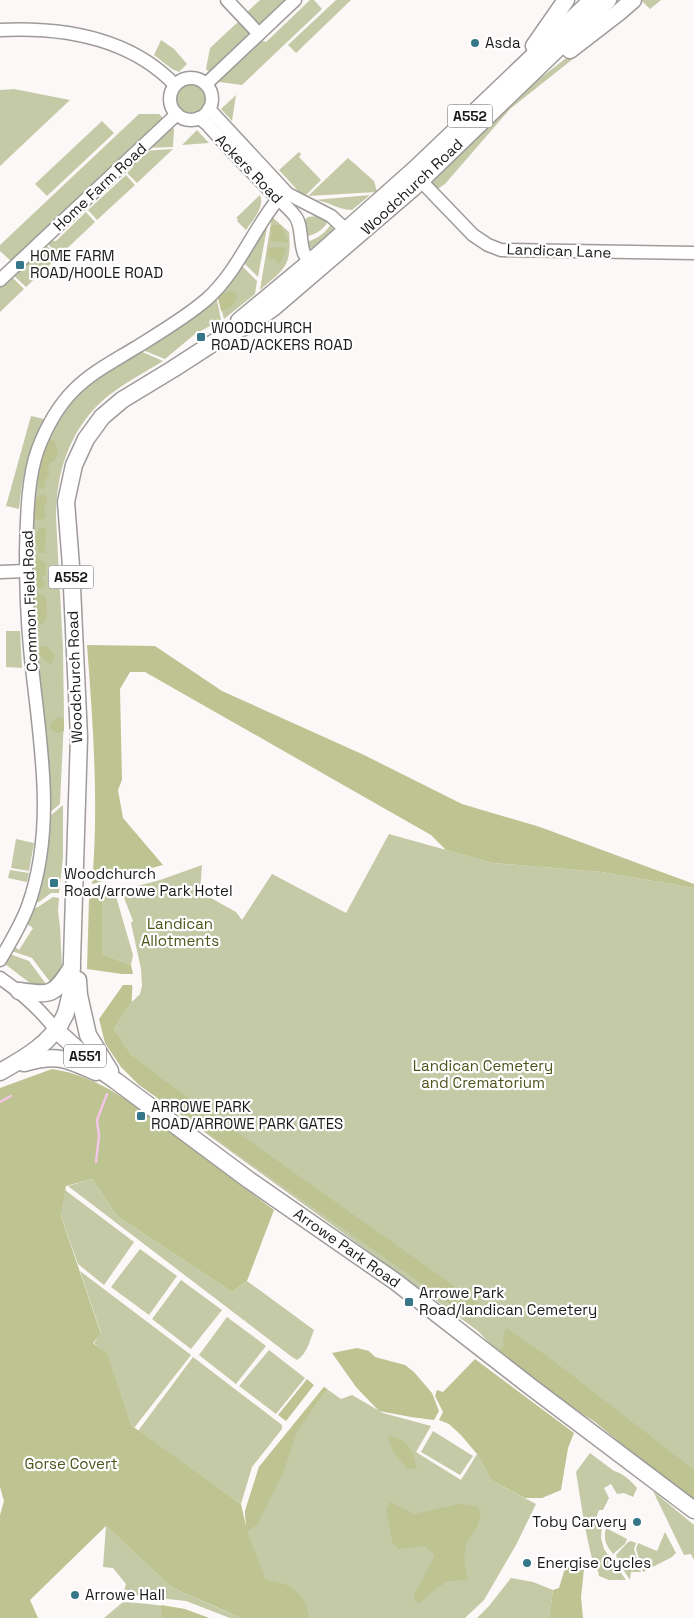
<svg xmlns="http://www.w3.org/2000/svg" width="694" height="1618" viewBox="0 0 694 1618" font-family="'Space Grotesk',sans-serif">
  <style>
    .green { fill: #c4c9a6 }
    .forest { fill: #bdc391 }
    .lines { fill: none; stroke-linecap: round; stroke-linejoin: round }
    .stream { stroke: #f3c5e7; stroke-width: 2.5 }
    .minor-casing { stroke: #9f9b9a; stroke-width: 15 }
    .major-casing { stroke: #9f9b9a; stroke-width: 19 }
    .minor { stroke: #fff; stroke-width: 12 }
    .major { stroke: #fff; stroke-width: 16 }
    .poi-dot { fill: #357789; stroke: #fff; stroke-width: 2 }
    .labels { text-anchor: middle; stroke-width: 4.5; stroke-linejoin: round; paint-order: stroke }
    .shield { fill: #fff; stroke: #5f5f5e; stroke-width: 1 }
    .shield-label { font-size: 14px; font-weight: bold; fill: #1b1a19 }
    .poi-label { font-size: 15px; fill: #1b1a19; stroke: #fff; text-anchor: start }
    .street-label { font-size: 15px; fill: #1b1a19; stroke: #fff }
    .park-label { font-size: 15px; fill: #4e531a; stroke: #fff }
  </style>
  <rect width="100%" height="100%" fill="#fcf8f7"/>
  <g class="green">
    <path d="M260,0H287L262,24H258L246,13Z"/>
    <path d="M310,0H314L322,9L242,85L219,82L217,81L257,43L263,41L266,42Z"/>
    <path d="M336,0H351L296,53L288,45Z"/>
    <path d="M636,0H661L650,9L642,1L593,43L510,109L445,184L436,190L431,188L430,179L512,100L592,38Z"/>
    <path d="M239,21L249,31V35L212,71H208L206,69L210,48Z"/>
    <path d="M161,40L174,49L187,64L179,72L172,69L154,55Z"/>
    <circle cx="192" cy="100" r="16"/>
    <path d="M14,89L70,100L0,166V90Z"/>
    <path d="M236,95L232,121L221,109Z"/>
    <path d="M139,114H159L163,118L11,261L0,251V245Z"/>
    <path d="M102,121L114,133L47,196L35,184Z"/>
    <path d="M171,126L174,129L173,147L146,148Z"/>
    <path d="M197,130L209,143L182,145Z"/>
    <path d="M173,149L137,183L127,173L133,167L132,161L143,151Z"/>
    <path d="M299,152L301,154L299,157L321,180L306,195L301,194L279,170Z"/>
    <path d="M348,158L374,181L377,192L308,196Z"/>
    <path d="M126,175L135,185L97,220L88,210Z"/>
    <path d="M260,195C265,207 253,220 246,230L237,221L238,219L236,218Z"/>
    <path d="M370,195L352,210C337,210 329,201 314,200Z"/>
    <path d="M86,212L95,222L59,256L46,242L48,240L56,241Z"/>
    <path d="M317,216L328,222C322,231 313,236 302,237L303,222L308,217Z"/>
    <path d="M269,217L258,277L241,260Z"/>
    <path d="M272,217L289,232C292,267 284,269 260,290Z"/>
    <path d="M331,224L333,229C331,238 319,246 311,249L306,247L303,243C315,240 324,235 331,224Z"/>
    <path d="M44,243L58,257L26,287L12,274Z"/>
    <path d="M239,263L257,281L255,294L224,319L217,294Z"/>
    <path d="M10,275L24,289L0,312V285Z"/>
    <path d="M216,295L221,320L195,334L165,359L140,349Z"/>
    <path d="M138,350L163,361C145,372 125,383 108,396C71,426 56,471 56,517L63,649L64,719L60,804L48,814L33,648L30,503L44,445L61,412L88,382Z"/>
    <path d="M31,416L44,419C29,448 22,477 19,509L6,506Z"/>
    <path d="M6,631H20L22,668L6,667Z"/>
    <path d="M63,805V857L59,893H51L39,902L32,903L47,816H50Z"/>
    <path d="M389,834L493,863L601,872L694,888V1476L649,1466L594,1421L562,1401L492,1346L478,1331L138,1084L148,1068L131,1054L114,1029L132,1002L140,994L142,986L141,969L131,923L133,921L123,895L126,889L160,880L202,865L200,892L236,912L242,920L272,874L346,913Z"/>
    <path d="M16,839L34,843L29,871L11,868Z"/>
    <path d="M10,870L29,873L27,882L8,878Z"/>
    <path d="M115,893L133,955L131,965L102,954V900Z"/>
    <path d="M53,897L59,898L58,911L60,927L62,967L57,977L50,982L32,958L9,950L12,945L19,950L33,928L24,922L34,908L38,907Z"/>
    <path d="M7,953L29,961L46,984L37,986L30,983L1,961Z"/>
    <path d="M92,1179L117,1216L232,1292L247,1281L314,1330C310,1340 307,1354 297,1360L292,1357L68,1186Z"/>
    <path d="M65,1190L134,1242L104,1285L78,1264L61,1216Z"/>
    <path d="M140,1249L177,1276L149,1315L111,1287Z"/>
    <path d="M80,1271L191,1355L134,1428L132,1426L107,1354L94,1343L101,1333Z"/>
    <path d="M181,1280L222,1310L191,1349L152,1319Z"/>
    <path d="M227,1317L266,1346L236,1384L199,1355Z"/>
    <path d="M269,1350L305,1378L276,1414L239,1386Z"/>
    <path d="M193,1357L282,1425V1429L252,1467L241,1504L138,1431Z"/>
    <path d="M324,1387L341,1399L352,1395L383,1413L431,1426L416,1452L461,1480L477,1454L492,1481L536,1504L516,1545L484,1600L465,1618H284L266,1581L247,1534L245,1511L259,1467Z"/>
    <path d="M433,1431L473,1456L460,1475L421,1452Z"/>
    <path d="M590,1453L614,1471C623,1473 631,1481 637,1488L633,1497L624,1493L617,1494L611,1484L604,1488L609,1498L603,1510H599L595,1521L602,1524L601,1538L604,1549L626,1580H609L599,1576C599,1571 595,1567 593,1562C585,1533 581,1502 576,1472Z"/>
    <path d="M653,1491L694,1525V1560L691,1554L684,1555Z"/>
    <path d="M106,1526L171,1587L240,1618H230L186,1601L123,1594L126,1584L113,1568L103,1567Z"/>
    <path d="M606,1528L627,1539L625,1544L613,1554C606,1545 603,1540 606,1528Z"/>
    <path d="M665,1532L676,1553L672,1557L643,1572L636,1549L638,1543L657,1551Z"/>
    <path d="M631,1541L636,1543L634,1549L641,1572H631L630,1580L619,1563L616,1555L628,1542Z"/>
    <path d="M511,1578L533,1582L553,1590L549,1618H477L489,1606Z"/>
    <path d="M123,1602C155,1604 179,1607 209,1618H104Z"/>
  </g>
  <g class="forest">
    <path d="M273,225H281L288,242L272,241L270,237L273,234L270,229Z"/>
    <path d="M283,247L286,250L279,264L275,259H269L268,253L269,248Z"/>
    <path d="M231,291L237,295C236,305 230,308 221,311L218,298L222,294Z"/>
    <path d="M53,440L56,445L58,453L54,461L48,464L49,475L45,480L46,485L43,489L39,487L38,480L34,479L46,441Z"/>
    <path d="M44,494L47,498V503L44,506L45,518L40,520L34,518H30V503L37,497Z"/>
    <path d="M40,527L46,529L45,553H39L38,548L33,542Z"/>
    <path d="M35,556L46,564V574L41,577L45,583L44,588H39L36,586L35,581L28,583V562Z"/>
    <path d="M39,593L46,597L47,618L42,624H31L30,599L35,594Z"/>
    <path d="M87,645L155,646L222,691L364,755L462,804L540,827L694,884V888L601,872L493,863L446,850L431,835L145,672H130L120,689L122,780L118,790L123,818L163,865L92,884C99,804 93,724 87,645Z"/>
    <path d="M45,646L52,651L55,657L51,664C42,661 40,656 40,647Z"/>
    <path d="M58,717L64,719V731L57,733L51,729L50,726L53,721Z"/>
    <path d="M115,891V893L102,900V954L131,965L133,974H122L87,969L89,899Z"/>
    <path d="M123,985H132C133,991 131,996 132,1002L114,1029L131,1054L165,1081L485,1308L469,1317L138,1084L121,1067L105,1043L99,1019Z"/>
    <path d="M52,1069C102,1076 143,1111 182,1141C213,1164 243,1187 274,1210L247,1281L232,1292L117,1216L92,1179L66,1186L61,1216L101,1334L93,1343L107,1353L132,1426L241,1504L246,1526L245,1511L259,1467L324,1387L327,1389L297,1431L283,1473L257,1525L247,1531L266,1580C291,1583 305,1592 309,1618H240L225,1611L171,1587L106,1526L30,1600L38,1618H0V1515L4,1501L0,1487V1088Z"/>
    <path d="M506,1328L551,1359L694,1470V1500L649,1466L594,1421L562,1401L498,1352L504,1346L503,1337Z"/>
    <path d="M357,1348L369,1351L375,1357L405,1365L414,1372L432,1393L439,1411L434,1420L411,1417L379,1411L356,1387L332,1353Z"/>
    <path d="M475,1359L574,1433L568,1448L561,1490L542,1498H525L492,1481L477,1454L461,1435L449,1424L439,1420L443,1412L435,1396L437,1390L443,1392Z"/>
    <path d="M307,1379L314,1385L286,1421L278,1415Z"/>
    <path d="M388,1436C409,1439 413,1450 417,1469L407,1468C398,1458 390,1450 388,1436Z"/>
    <path d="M390,1502L414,1514L460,1504L476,1506L481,1512L477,1527L466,1543L464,1559L468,1580L448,1581L434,1590L420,1603L415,1601L414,1595L434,1558V1554L424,1546L399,1549L393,1544L386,1510Z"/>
    <path d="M567,1562L584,1569L581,1597L583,1618H549L553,1590L559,1588Z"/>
    <path d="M161,1605L185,1609L209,1618H162Z"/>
  </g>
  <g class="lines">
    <g class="stream">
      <path d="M0,1102L11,1096"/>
      <path d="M96,1162L99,1136L97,1120L107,1094"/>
    </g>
    <defs>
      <g id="minor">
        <path d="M227,0L259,34"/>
        <path d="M0,30C63,27 130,38 175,85"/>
        <circle cx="191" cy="99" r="21"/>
        <path d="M206,84L295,0"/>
        <path d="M209,109L288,194L331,216L346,230"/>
        <path d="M199,118L207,124C228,148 251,171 273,194C280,201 289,208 295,216C306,229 294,261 318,263"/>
        <path d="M421,181L473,235L488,245L501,250L694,253"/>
        <path d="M0,280L177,114"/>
        <path d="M0,572L26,571"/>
        <path d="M0,960C10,943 21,925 28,906C58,822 38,733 30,648C27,616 26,583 26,552C27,520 27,479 38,449C46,428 59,405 74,390C92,372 114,361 135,348C159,333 185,318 207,299C235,274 250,237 272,207L278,199L288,194"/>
        <path d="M0,978C22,993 40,1009 56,1030"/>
      </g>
      <g id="major">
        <path d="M534,46L566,0"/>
        <path d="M570,50L618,13L633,0"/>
        <path d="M239,321L316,257L415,169L592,0"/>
        <path d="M78,980L79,995L88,1035L110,1071"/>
        <path d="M19,991C52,996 54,995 72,967"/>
        <path d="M56,1030L99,1069L116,1081L249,1180L396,1282L531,1387L694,1510"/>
        <path d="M24,1063C57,1054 65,1058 96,1072"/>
        <path d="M0,1072C25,1058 53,1042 65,1015C68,1008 69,999 71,992L79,737L71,566L66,502L74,465L86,439L102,417L122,400L173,369L224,336L250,324L273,308L413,188L608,0"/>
      </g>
    </defs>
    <use href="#minor" class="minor-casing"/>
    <use href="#major" class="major-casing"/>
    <use href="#minor" class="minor"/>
    <use href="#major" class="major"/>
  </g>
  <g class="poi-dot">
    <circle cx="475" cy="43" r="5"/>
    <rect x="15" y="260" width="10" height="10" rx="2.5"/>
    <rect x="196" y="332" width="10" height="10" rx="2.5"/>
    <rect x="49" y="878" width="10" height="10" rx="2.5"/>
    <rect x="136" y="1111" width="10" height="10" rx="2.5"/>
    <rect x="404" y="1297" width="10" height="10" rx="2.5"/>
    <circle cx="637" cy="1522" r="5"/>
    <circle cx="527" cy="1563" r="5"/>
    <circle cx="75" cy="1595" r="5"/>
  </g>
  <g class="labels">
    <g class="shield">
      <rect x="447.5" y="104.5" width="45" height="23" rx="4"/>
      <rect x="48.5" y="565.5" width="45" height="23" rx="4"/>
      <rect x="64" y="1044.5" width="42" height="23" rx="4"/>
    </g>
    <g class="shield-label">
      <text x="470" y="121">A552</text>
      <text x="71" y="582">A552</text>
      <text x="85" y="1061">A551</text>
    </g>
    <g class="poi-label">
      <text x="485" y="48">Asda</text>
      <text x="30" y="261">HOME FARM<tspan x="30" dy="17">ROAD/HOOLE ROAD</tspan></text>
      <text x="211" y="333">WOODCHURCH<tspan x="211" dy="17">ROAD/ACKERS ROAD</tspan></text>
      <text x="64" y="879">Woodchurch<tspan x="64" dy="17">Road/arrowe Park Hotel</tspan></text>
      <text x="151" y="1112">ARROWE PARK<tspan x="151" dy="17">ROAD/ARROWE PARK GATES</tspan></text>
      <text x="419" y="1298">Arrowe Park<tspan x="419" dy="17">Road/landican Cemetery</tspan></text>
      <text x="627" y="1527" text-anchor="end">Toby Carvery</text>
      <text x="537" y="1568">Energise Cycles</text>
      <text x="85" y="1600">Arrowe Hall</text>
    </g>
    <g class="street-label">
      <text transform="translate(249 169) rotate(46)" y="5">Ackers Road</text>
      <text transform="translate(100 187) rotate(-43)" y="5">Home Farm Road</text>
      <text transform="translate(412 187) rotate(-43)" y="5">Woodchurch Road</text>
      <text transform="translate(559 251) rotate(2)" y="5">Landican Lane</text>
      <text transform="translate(30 601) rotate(-92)" y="5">Common Field Road</text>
      <text transform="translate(75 677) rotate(-92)" y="5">Woodchurch Road</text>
      <text transform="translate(347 1248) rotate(35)" y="5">Arrowe Park Road</text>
    </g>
    <g class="park-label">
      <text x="180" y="929">Landican<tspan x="180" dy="17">Allotments</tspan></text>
      <text x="483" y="1071">Landican Cemetery<tspan x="483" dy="17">and Crematorium</tspan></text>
      <text x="71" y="1469">Gorse Covert</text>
    </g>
  </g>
</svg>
